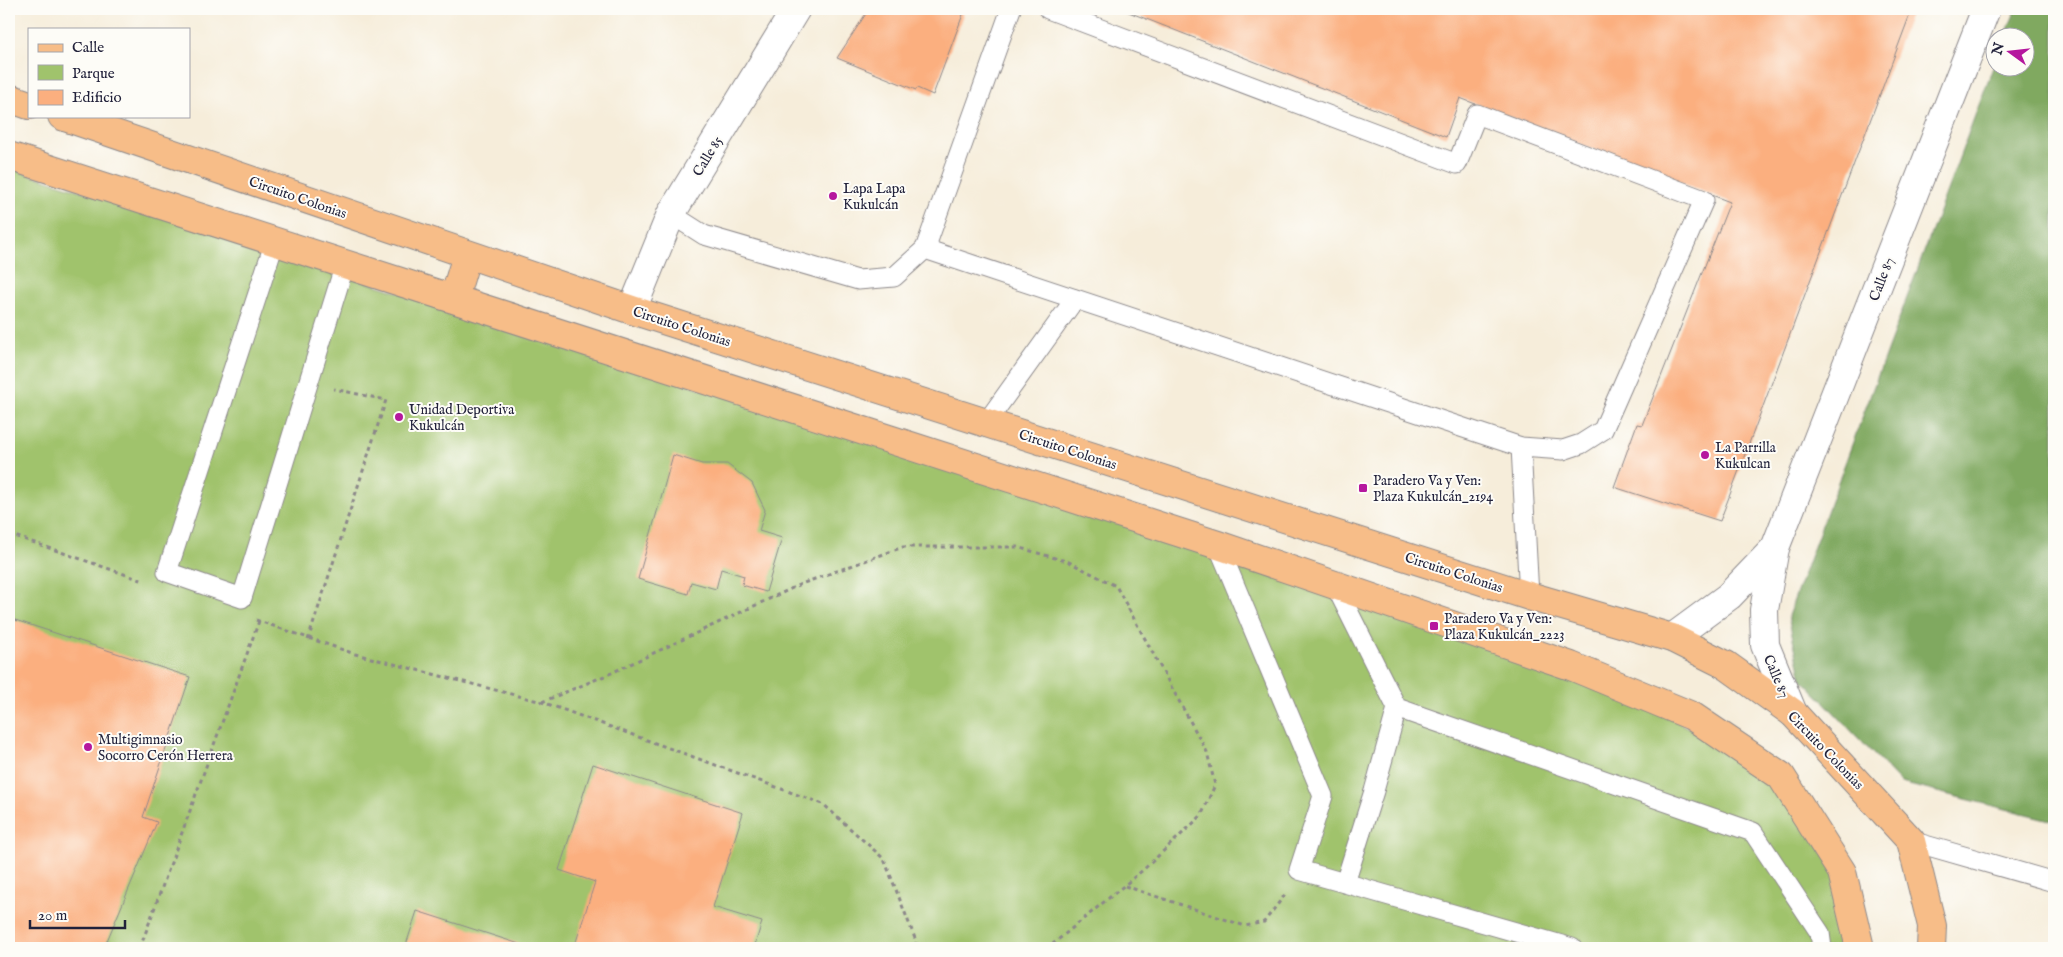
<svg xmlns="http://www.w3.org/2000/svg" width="2063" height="957" viewBox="0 0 2063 957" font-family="'IM FELL English',serif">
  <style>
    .green { fill: #a0c36c; stroke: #617254 }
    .forest { fill: #80a960; stroke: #51664e }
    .building { fill: #fbaf7f }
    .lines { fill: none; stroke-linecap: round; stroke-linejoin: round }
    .lane-casing { stroke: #8c888a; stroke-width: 21 }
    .street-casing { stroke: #8c888a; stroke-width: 30 }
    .primary-casing { stroke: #8c888a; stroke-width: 30 }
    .path { stroke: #8c888a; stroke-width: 3; stroke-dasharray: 4 4; stroke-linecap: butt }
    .lane { stroke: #fff; stroke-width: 19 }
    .street { stroke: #fff; stroke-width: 28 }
    .primary { stroke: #f7bd88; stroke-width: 28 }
    .poi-dot { fill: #b5179e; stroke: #fdfcf7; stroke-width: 2 }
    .labels { text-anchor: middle; stroke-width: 4; stroke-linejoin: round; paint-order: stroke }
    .street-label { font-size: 14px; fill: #22223b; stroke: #fdfcf7 }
    .poi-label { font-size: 14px; fill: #22223b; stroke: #fdfcf7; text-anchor: start }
  </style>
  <rect width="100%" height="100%" fill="#fdfcf7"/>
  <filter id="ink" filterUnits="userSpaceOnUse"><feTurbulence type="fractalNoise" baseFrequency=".02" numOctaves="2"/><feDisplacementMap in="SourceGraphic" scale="10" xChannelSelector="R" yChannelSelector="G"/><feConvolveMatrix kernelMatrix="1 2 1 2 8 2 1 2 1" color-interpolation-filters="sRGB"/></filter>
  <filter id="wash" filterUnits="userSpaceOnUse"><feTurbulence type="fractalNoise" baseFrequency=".0096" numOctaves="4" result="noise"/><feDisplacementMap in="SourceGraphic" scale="20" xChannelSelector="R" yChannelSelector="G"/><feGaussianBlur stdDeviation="1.12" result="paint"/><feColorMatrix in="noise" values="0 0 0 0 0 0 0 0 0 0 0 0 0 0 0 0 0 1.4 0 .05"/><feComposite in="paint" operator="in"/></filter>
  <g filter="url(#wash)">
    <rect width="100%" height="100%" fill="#f6edda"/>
    <path class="green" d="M9,168L1571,666L1781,776L1842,872L1860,948H9Z"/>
    <path class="forest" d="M2016,9H2054V821L1901,783L1802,679L1788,616L1995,62L1996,68H2026V38L2005,37Z"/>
    <g id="blocks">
      <g class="building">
        <path d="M869,9H965L933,95L917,88L916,90L837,58Z"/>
        <path d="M1121,9H1912L1720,521L1614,487L1637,424L1642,425L1730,202L1460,98L1446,137Z"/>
        <path d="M673,455L702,464H727L752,483L765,510L759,531L782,538L766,592L742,585L744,576L721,569L716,589L691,582L688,594L638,579Z"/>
        <path d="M9,618L190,677L143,817L157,822L104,948H9Z"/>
        <path d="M593,764L743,813L713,907L762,922L754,948H574L595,882L559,870Z"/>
        <path d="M417,911L532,948H405Z"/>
      </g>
    </g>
  </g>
  <g filter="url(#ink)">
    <use href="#blocks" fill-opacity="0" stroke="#8c888a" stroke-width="1"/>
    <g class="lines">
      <defs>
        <g id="lane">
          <path d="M1011,9L925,249L1521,447L1563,450L1581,444L1603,430L1704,200L1477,114L1457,164L1048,9"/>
          <path d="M671,214L704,235L858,280L894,277L925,249"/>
          <path d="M275,241L167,572L242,598L345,264"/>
          <path d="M986,423L1075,299"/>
          <path d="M1521,447L1529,596"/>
          <path d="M1218,545L1323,796L1299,870L1572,948"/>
          <path d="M1335,585L1397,708L1753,832L1820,933L1822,948"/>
          <path d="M1911,841L2054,882"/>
          <path d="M1345,883L1374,791L1397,708"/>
        </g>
        <g id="street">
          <path d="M632,310L671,214L796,9"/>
          <path d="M1672,638L1729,596L1775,548"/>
          <path d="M1793,713L1765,645L1764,610L1775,548L1986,9"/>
        </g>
        <g id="primary">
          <path d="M9,98L29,105"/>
          <path d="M62,116L632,310L1529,596L1672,638L1726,665L1793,713L1911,841L1932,926L1931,948"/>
          <path d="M9,156L1218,545L1571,666L1692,716L1781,776L1842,872L1860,948"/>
          <path d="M454,298L467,255"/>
        </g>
      </defs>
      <use href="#lane" class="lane-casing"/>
      <use href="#street" class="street-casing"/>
      <use href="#primary" class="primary-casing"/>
      <g class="path">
        <path d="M9,534L144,581"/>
        <path d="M256,620L355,654L542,702L823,804L884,859L916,941L915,948"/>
        <path d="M308,640L386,400L334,389"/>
        <path d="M542,702L609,674L801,584L903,547H1017L1069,562L1116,586L1207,752L1215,785L1201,816L1143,870L1048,948"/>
        <path d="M1125,886L1245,926L1264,922L1287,892"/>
        <path d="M140,948L259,621"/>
      </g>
      <use href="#lane" class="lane"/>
      <use href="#street" class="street"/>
      <use href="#primary" class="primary"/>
    </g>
  </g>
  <g class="poi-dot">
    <circle cx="833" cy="196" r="5"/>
    <circle cx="399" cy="417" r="5"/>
    <circle cx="1705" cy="455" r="5"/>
    <rect x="1358" y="483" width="10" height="10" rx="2.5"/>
    <rect x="1429" y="621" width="10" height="10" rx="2.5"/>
    <circle cx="88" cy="747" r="5"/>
  </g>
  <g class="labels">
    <g class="street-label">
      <text transform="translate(707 156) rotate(-59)" y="5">Calle 85</text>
      <text transform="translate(298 197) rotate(19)" y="5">Circuito Colonias</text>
      <text transform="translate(1881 279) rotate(-69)" y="5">Calle 87</text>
      <text transform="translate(682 326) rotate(18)" y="5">Circuito Colonias</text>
      <text transform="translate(1068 449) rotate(18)" y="5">Circuito Colonias</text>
      <text transform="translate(1454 572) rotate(18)" y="5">Circuito Colonias</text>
      <text transform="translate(1777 676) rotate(67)" y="5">Calle 87</text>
      <text transform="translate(1826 750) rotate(46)" y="5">Circuito Colonias</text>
    </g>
    <g class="poi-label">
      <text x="843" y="193">Lapa Lapa<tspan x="843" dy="16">Kukulcán</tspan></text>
      <text x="409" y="414">Unidad Deportiva<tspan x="409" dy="16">Kukulcán</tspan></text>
      <text x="1715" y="452">La Parrilla<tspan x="1715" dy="16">Kukulcan</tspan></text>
      <text x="1373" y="485">Paradero Va y Ven:<tspan x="1373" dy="16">Plaza Kukulcán_2194</tspan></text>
      <text x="1444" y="623">Paradero Va y Ven:<tspan x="1444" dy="16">Plaza Kukulcán_2223</tspan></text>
      <text x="98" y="744">Multigimnasio<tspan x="98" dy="16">Socorro Cerón Herrera</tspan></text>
    </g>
  </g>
  <rect width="2063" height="957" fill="none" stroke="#fdfcf7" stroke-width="30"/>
  <rect x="28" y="28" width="162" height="90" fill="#fdfcf7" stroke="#a5a5ac"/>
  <rect x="38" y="44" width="25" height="8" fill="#f7bd88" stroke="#a5a5ac"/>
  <text x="72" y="52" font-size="15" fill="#22223b">Calle</text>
  <rect x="38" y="65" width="25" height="15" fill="#a0c36c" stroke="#a5a5ac"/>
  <text x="72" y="78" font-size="15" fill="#22223b">Parque</text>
  <rect x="38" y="90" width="25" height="15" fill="#fbaf7f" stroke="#a5a5ac"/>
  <text x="72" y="102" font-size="15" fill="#22223b">Edificio</text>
  <g transform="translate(2010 52) rotate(285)"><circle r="24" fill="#fdfcf7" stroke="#a5a5ac"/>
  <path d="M0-4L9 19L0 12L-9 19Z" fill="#b5179e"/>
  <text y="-8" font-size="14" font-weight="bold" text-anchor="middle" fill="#22223b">N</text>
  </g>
  <path d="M30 920v8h95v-8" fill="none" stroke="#22223b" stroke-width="2.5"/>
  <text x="38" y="920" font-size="15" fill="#22223b" stroke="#fdfcf7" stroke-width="4" paint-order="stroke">20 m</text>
</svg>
